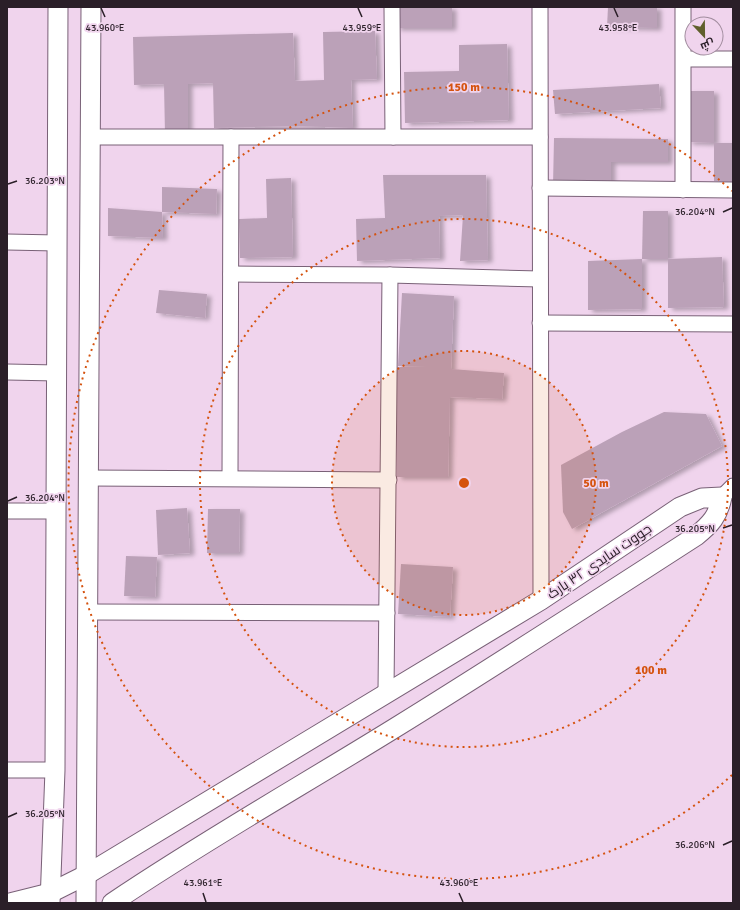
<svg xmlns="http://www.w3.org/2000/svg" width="740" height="910" viewBox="0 0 740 910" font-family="Signika,Cairo,sans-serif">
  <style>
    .building { fill: #bba1b8; filter: url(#shadow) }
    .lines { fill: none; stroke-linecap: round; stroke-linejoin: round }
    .minor-casing { stroke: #796177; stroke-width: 17 }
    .tertiary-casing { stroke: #796177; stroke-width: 21 }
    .minor { stroke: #fff; stroke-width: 15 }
    .tertiary { stroke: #fff; stroke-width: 19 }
    .ticks { fill: none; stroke: #2a1f28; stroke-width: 1.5 }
    .ring { fill: none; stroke: #d5530f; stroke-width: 2; stroke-dasharray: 2 4 }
    .labels { text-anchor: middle; stroke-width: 3.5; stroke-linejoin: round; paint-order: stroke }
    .street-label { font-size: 14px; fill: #2a1f28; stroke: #f0d4ed }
    .ticks-label { font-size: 10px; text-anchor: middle; fill: #2a1f28; stroke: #f0d4ed; stroke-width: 3.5; stroke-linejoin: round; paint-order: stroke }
    .centre { fill: #d5530f; stroke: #f0d4ed; stroke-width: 2 }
    .ring-label { font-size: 12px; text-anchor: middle; font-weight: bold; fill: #d5530f; stroke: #f0d4ed; stroke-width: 3.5; stroke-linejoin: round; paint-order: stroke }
  </style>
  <defs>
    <filter id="shadow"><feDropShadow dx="4.5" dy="2.5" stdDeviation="2" flood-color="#0004"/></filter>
  </defs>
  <rect width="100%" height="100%" fill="#f0d4ed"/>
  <g class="building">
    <rect x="396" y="7" width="56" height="21"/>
    <path d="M608,7H657V28L607,27Z"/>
    <path d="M375,31L377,79L351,80L353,128L296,126L214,128L213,83L188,84V134H165L164,84L134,85L133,37L293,33L295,81L324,80L323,32Z"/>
    <path d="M507,44L509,120L405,123L404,72L459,71V45Z"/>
    <path d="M659,84L661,108L555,114L553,90Z"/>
    <path d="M689,91H714V143H733V182L714,181V143L688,142Z"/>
    <path d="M554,138L668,139V162H611V186H553Z"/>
    <path d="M383,175H486L488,260L460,261L463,215L439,216L440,258L357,261L356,219L385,218Z"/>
    <path d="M291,178L293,257L240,258L239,219L267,218L266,179Z"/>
    <path d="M162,187L217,189L216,214L162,212Z"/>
    <path d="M108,208L162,212L163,238L108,236Z"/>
    <path d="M643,211H668V259H642Z"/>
    <path d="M722,257L724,307L668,308V259Z"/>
    <path d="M642,259V309L588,310V261Z"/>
    <path d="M159,290L207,294L205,318L156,313Z"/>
    <path d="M402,293L454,296L451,369L504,373L502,399L450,397L448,477H397V367H427L398,366Z"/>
    <path d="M664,412L706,414L722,446L572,529L563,512L561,465L622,432Z"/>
    <path d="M187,508L190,553L158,555L156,510Z"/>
    <path d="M208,509H240L239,553H207Z"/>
    <path d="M126,556L157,557L155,597L124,596Z"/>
    <path d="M401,564L453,567L450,617L398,614Z"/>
  </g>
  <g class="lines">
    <defs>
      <g id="minor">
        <path d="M392,7L393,137"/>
        <path d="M540,7L541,600"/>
        <path d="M683,7V190"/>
        <path d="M684,59H733"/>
        <path d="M91,137H540"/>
        <path d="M540,188L733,190"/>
        <path d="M7,242L57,243"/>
        <path d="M231,274L390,275L540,279"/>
        <path d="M540,323L733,324"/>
        <path d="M7,372L57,373"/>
        <path d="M88,478L389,480"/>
        <path d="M230,478L231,137"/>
        <path d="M722,497L733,486"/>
        <path d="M7,511H56"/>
        <path d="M88,612L387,613"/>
        <path d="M386,693L390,275"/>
        <path d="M7,770H55"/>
      </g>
      <g id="tertiary">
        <path d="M10,903L50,893L86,875L541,600L680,507L702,498L722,497C718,516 711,524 696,536C597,600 498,664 398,726C303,785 205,840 112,903"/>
        <path d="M50,903L55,770L58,7"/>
        <path d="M86,903L91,7"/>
      </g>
    </defs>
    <use href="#minor" class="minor-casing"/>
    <use href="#tertiary" class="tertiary-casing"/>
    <use href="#minor" class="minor"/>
    <use href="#tertiary" class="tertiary"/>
  </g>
  <path class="ticks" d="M101,8L105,17M358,8L362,17M614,8L618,17M8,184L17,181M723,212L732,208M8,501L17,497M723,528L732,525M8,817L17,813M723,845L732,841M203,893L206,902M459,893L463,902"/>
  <circle cx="464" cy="483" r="132" fill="#d5530f" fill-opacity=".12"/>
  <g class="ring">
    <circle cx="464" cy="483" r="132"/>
    <circle cx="464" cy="483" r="264"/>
    <path d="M732 775A396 396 0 1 1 732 191"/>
  </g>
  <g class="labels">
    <g class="street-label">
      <text transform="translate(599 561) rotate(-34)" y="5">جووت سایدی ٣٢ پارک</text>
    </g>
  </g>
  <g class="ticks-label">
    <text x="105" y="31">43.960°E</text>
    <text x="362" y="31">43.959°E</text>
    <text x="618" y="31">43.958°E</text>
    <text x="45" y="184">36.203°N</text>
    <text x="695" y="215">36.204°N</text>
    <text x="45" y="501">36.204°N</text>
    <text x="695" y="532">36.205°N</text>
    <text x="45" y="817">36.205°N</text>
    <text x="695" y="848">36.206°N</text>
    <text x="203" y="886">43.961°E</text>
    <text x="459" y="886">43.960°E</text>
  </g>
  <circle cx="464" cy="483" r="6" class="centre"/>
  <g class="ring-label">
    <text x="464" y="91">150 m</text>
    <text x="596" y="487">50 m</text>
    <text x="651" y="674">100 m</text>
  </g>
  <rect width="740" height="910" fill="none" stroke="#2a1f28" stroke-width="16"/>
  <g transform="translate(704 36) rotate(158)"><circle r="19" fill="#f0d4ed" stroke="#a18c9e"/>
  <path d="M0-3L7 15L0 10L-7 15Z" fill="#605f2c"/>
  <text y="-6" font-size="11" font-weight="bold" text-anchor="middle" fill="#2a1f28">ش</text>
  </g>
</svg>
